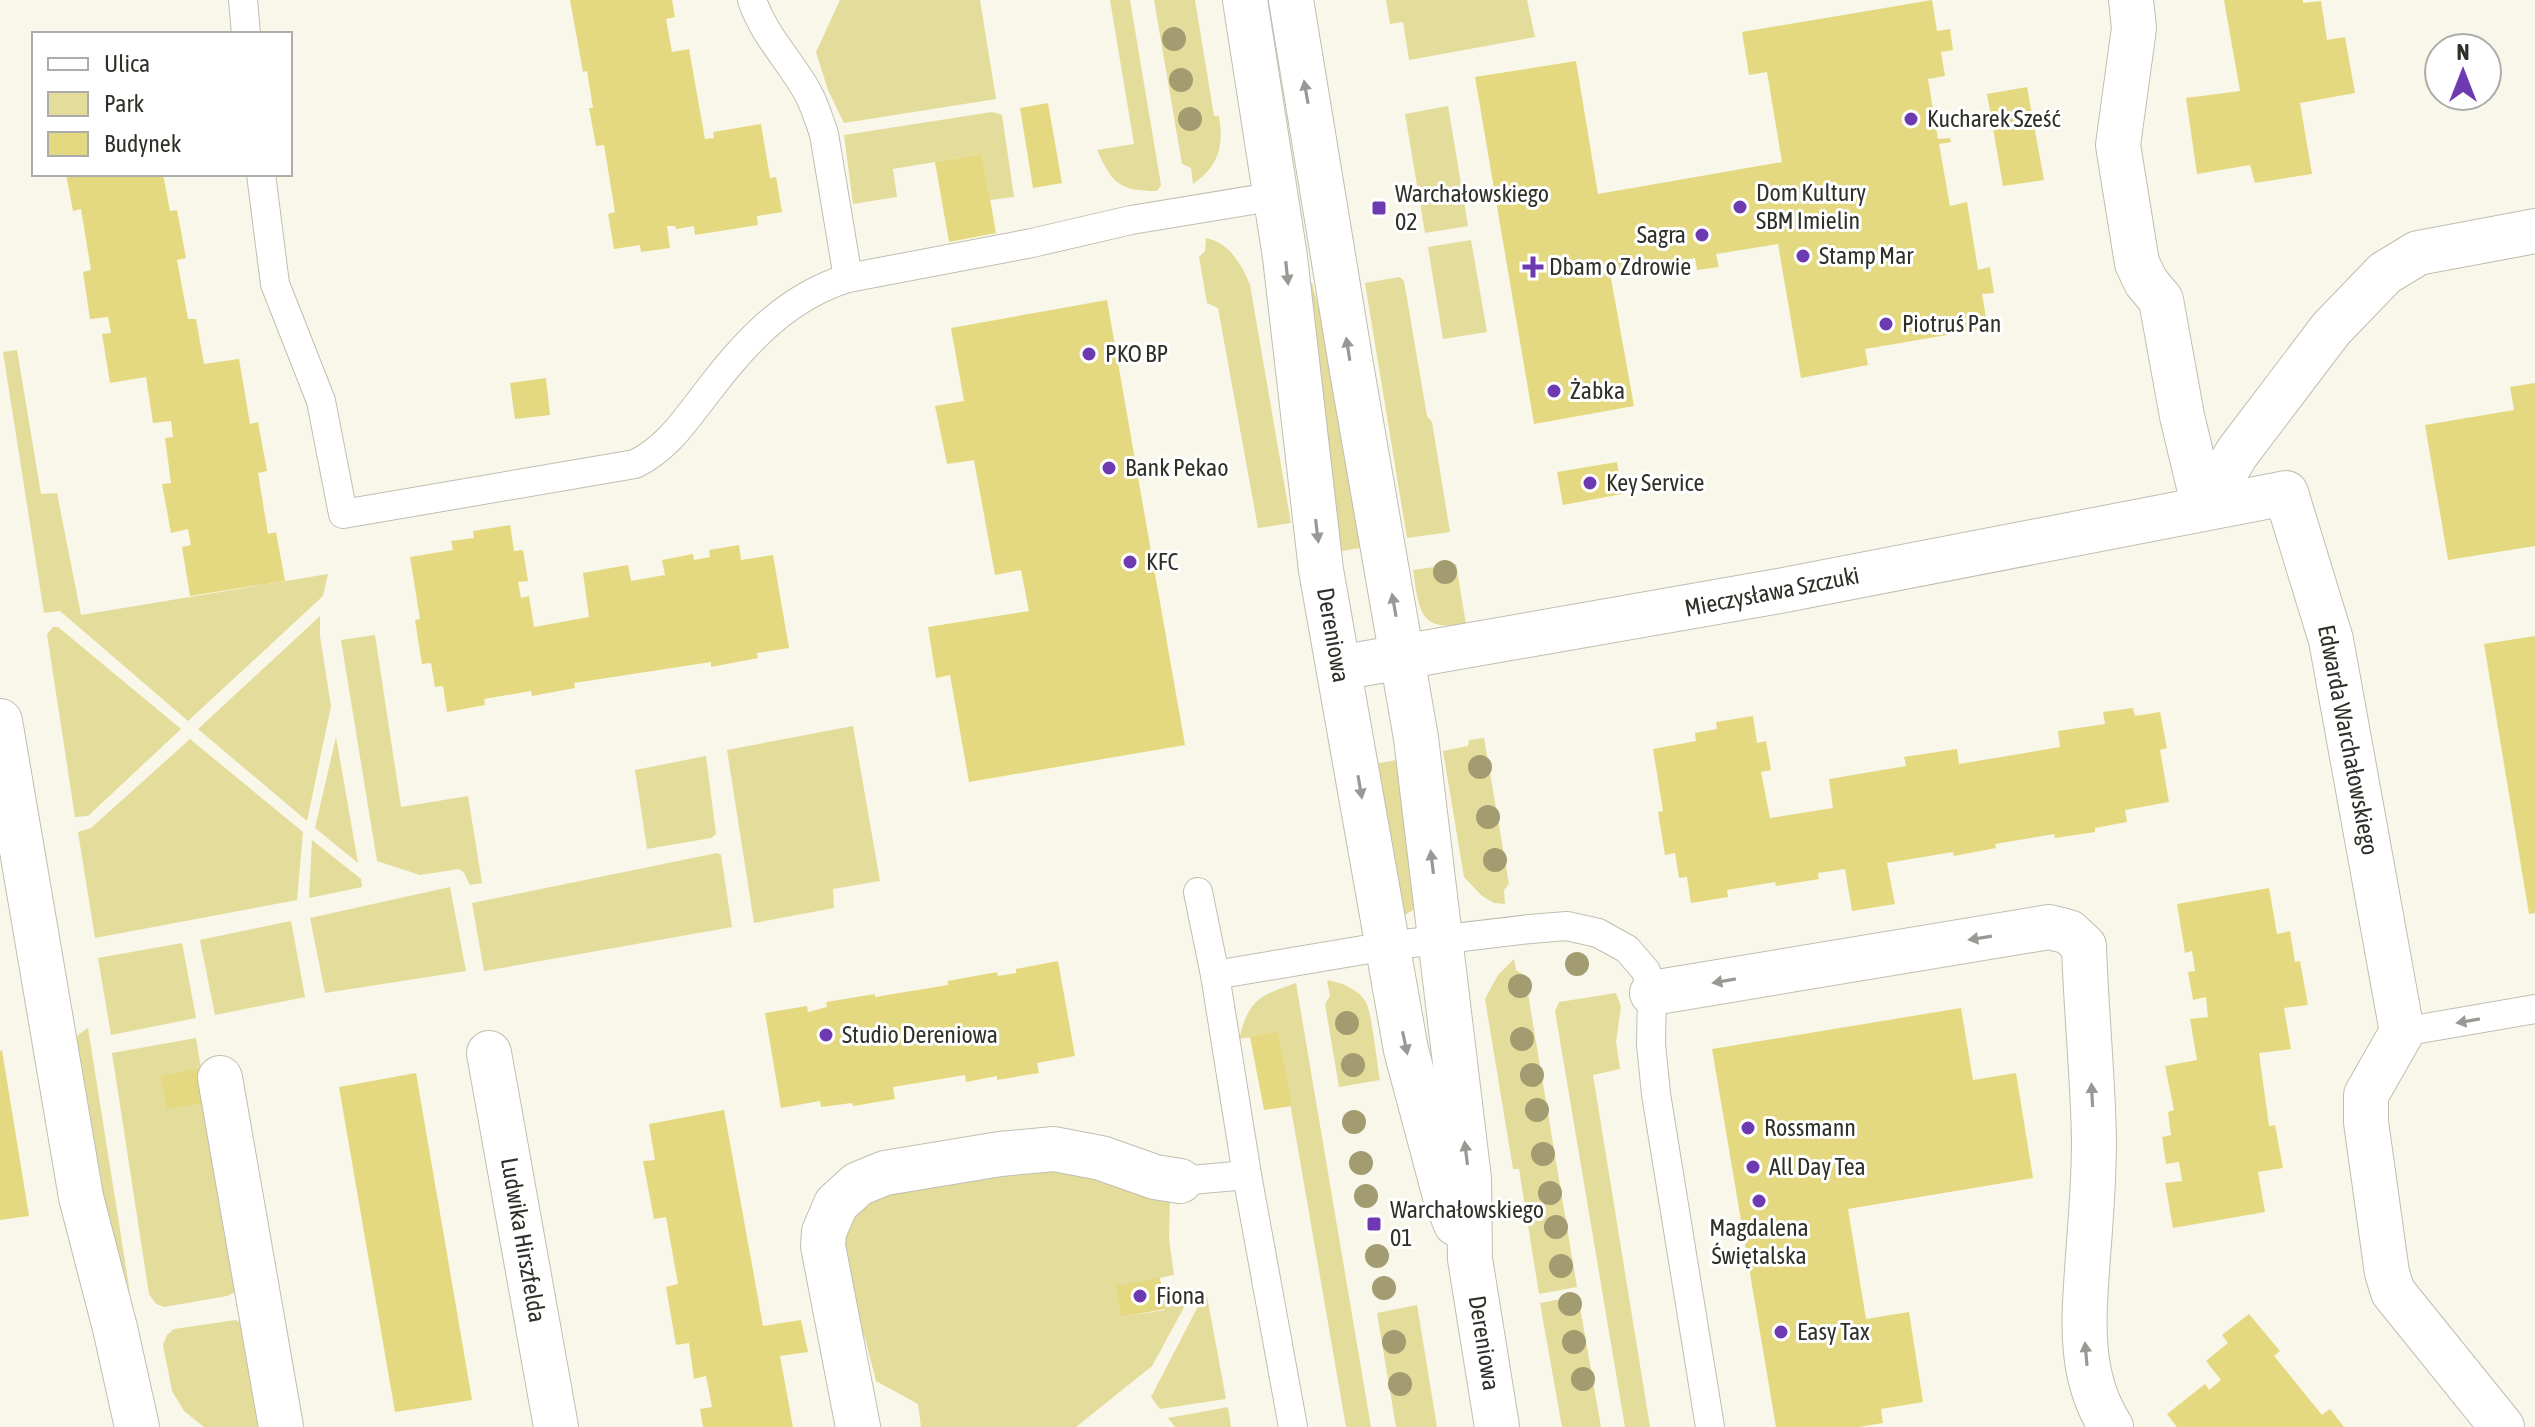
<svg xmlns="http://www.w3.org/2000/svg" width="2535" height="1427" viewBox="0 0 2535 1427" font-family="'Asap Condensed',sans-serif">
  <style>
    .green { fill: #e4dc9b }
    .building { fill: #e4d980 }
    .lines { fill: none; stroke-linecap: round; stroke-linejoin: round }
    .lane-casing { stroke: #c0beb0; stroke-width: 30 }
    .street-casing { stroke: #c0beb0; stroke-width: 46 }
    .lane { stroke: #fff; stroke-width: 28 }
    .street { stroke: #fff; stroke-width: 44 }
    .tree { fill: #a29c70 }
    .oneway { fill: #989894 }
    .poi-dot { fill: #6d3ab1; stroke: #fff; stroke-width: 3 }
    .labels { text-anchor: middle; stroke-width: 6; stroke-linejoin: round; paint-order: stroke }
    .poi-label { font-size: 24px; fill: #30302a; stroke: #fff; text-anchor: start }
    .street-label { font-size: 24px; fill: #30302a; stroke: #fff }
  </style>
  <rect width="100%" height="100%" fill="#f9f7e9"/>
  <g class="green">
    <path d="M840,0H980L996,99L844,123L828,90L816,52Z"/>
    <path d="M1110,0H1130L1161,185L1157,191C1119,191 1112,183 1097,150L1134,144Z"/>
    <path d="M1154,0H1195L1214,116H1219C1224,146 1219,166 1193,184L1191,168L1182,164Z"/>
    <path d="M1386,0H1527L1535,37L1409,60L1403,22L1390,24Z"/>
    <path d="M1448,106L1468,226L1425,233L1405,114Z"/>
    <path d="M992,112L1002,115L1014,197L990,200L982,154L893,169L897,197L853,204L844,135Z"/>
    <path d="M1206,238C1230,243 1241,264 1250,285L1291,523L1258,528L1218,308L1207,303L1199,257L1205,251Z"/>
    <path d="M1471,240L1487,332L1443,339L1428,247Z"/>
    <path d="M1400,277L1404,281L1427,416L1432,422L1450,532L1407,538L1365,283Z"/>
    <path d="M1312,283L1337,376L1366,547L1336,552L1300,284Z"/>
    <path d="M17,350L41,494L57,493L81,615L328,574L323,596L188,721L60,611L44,613L3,352Z"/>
    <path d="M1456,564L1466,624C1418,633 1419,608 1413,570Z"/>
    <path d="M320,616V636L331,706L307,821L198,729Z"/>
    <path d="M53,627H58L181,729L88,816L75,817L47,634Z"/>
    <path d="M375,635L401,807L468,796L482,883L470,885L464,873L459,869L420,875L377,861L341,640Z"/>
    <path d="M853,726L880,881L833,889L834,908L754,923L727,750Z"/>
    <path d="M336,737L358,863L315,828Z"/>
    <path d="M1484,738L1509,884L1504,890L1505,904L1494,903L1482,896L1464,877L1443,751L1468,746L1469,740Z"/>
    <path d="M190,739L303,832L297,900L95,938L78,832L91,828Z"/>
    <path d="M706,756L716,834L711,838L647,849L635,770Z"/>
    <path d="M1401,759L1415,909L1399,918L1370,765Z"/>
    <path d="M312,840L361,879L362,887L309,898Z"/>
    <path d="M717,853L721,855L732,927L484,971L472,903Z"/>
    <path d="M450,887L466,971L325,993L310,918Z"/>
    <path d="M291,921L305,997L215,1015L200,940Z"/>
    <path d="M182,943L196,1018L111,1035L98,958Z"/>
    <path d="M1514,959L1516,970L1525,976L1577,1287L1539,1294L1519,1169H1513L1485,999L1498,975Z"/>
    <path d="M1327,980C1342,983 1357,988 1366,1002C1372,1014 1377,1064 1380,1080L1339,1087L1325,1004L1330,996Z"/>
    <path d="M1296,983L1371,1427H1346L1278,1033L1239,1039C1249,999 1259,996 1296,983Z"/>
    <path d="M1616,993L1621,1007L1616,1042L1620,1069L1593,1075L1650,1427H1625L1555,1011L1559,1002Z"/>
    <path d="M88,1028L130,1293L97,1183L74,1044L78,1035Z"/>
    <path d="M196,1038L201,1068L211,1101L239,1290L227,1296L164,1307L156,1304L149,1294L112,1053Z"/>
    <path d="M1056,1162L1170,1197L1169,1239L1174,1275L1160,1278L1121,1317L1165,1310L1163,1298L1193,1291L1152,1366L1076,1427H921L918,1404L876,1381L865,1338L848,1304L843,1241L856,1215L881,1194Z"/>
    <path d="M1206,1291L1226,1399L1160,1409L1151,1397Z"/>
    <path d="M1578,1296L1601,1427H1562L1540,1303Z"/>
    <path d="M1417,1305L1437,1427H1396L1377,1313Z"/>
    <path d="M236,1320L249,1329L265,1427H204L184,1411L172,1391L163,1345L167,1335L174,1329Z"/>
    <path d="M1228,1407L1231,1427H1175L1168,1418Z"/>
  </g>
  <g class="building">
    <path d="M570,0H672L675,17L666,19L672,52L689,49L705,139L714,138L713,132L761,124L770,178L776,177L782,212L757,216L758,225L695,235L694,226L676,229L675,226H667L670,248L641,252L640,245L614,249L608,214L615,212L604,145L596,146L589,108H593L587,71L583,72Z"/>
    <path d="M1932,0L1937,31L1950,29L1953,50L1941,52L1945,76L1928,79L1938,139L1950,138L1951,142L1939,144L1950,206L1967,202L1978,270L1990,267L1994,293L1982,294L1988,328L1865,349L1868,365L1801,378L1778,244L1716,254L1719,267L1697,270L1695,258L1610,273L1634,406L1534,424L1475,77L1576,61L1598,194L1782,162L1767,72L1749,75L1742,32Z"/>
    <path d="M2224,0H2303V3L2321,1L2327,40L2345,37L2355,93L2300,103L2312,174L2255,183L2250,165L2197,174L2186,98L2240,91Z"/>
    <path d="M2027,87L2044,180L2003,186L1987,94Z"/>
    <path d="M1048,103L1062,183L1033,188L1020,108Z"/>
    <path d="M982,154L996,233L949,242L935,162Z"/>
    <path d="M66,174H163L170,211L177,210L186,258L177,260L188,319H196L204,364L239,359L250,424L258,422L267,471L258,473L268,534L276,532L285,581L190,596L182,547L191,545L188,529L171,533L162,484L171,483L165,438L173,437L171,421L153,423L146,377L110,383L102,334L111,333L108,317L90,319L83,272L91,270L81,209L73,211Z"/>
    <path d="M1107,300L1185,745L969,782L950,675L936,678L928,627L1029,611L1021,570L995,575L974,460L947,464L935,406L964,401L951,328Z"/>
    <path d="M546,378L550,415L515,419L510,383Z"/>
    <path d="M2535,383V546L2448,560L2425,425L2514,410L2510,387Z"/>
    <path d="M1617,462L1622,494L1563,505L1557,472Z"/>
    <path d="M510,525L514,551L523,550L528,581L518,582L521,598L529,596L534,627L589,617L583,573L628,565L631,581L665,575L662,560L693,554L694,560L710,557L709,550L739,545L741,560L773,555L789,648L757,653L758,658L711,667V662L574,683L575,688L532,696L531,691L484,699L485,705L447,712L443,686L435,687L431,663L422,664L415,620L420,619L410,557L453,550L451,541L474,538L473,531Z"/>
    <path d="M2535,636V913L2529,914L2484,644Z"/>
    <path d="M2133,708L2135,716L2160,712L2167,748L2160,750L2169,802L2125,810L2127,822L2095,828V832L2055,838L2054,834L1995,844L1996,848L1954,856L1953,852L1887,863L1895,904L1852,911L1845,869L1818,873L1819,879L1776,886L1775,882L1727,890L1728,897L1691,903L1687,877L1679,878L1675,853L1665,855L1658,812L1663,811L1653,749L1696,741L1695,733L1717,729L1716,722L1753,716L1757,743L1766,741L1771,770L1761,772L1770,818L1833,808L1829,779L1906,766L1904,757L1957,749L1959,764L2060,747L2058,731L2105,724L2103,712Z"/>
    <path d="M2269,888L2277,934L2290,931L2295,962L2300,961L2308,1005L2284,1008L2291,1049L2259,1053L2269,1126L2275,1125L2283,1168L2258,1172L2265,1212L2173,1228L2165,1183L2182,1181L2179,1162L2166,1164L2162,1137L2171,1135L2168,1112L2174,1110L2165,1066L2197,1060L2190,1019L2208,1017L2206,997L2193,1000L2188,972L2195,971L2194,963L2192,951L2185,953L2177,904Z"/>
    <path d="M1058,961L1075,1056L1037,1063L1039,1073L997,1080V1076L966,1082L965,1075L893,1087L895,1099L853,1106L852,1103L821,1107L820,1101L781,1108L765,1013L807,1006L808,1012L827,1007L826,1002L875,994V997L948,985V981L997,972L998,976L1016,973V969Z"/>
    <path d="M1961,1008L1973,1080L2016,1073L2033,1178L1848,1209L1866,1319L1909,1312L1923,1402L1881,1409L1883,1423L1859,1427H1776L1712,1049Z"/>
    <path d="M1278,1032L1292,1106L1264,1110L1250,1037Z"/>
    <path d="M2,1050L29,1216L0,1220V1051Z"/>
    <path d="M201,1068L207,1102L167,1109L161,1076Z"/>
    <path d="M416,1073L472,1400L395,1412L339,1087Z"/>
    <path d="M724,1110L763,1326L801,1320L808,1352L780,1356L793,1427H703L700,1409L712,1407L706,1376L694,1379L689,1343L676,1345L666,1287L678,1284L666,1217L654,1219L643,1161L655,1160L649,1124Z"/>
    <path d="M1160,1278L1165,1309L1121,1317L1116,1286Z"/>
    <path d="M2249,1314L2280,1351L2274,1356L2292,1378L2322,1415L2330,1409L2344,1427H2177L2167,1414L2205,1384L2209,1390L2221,1380L2206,1361L2228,1343L2222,1335Z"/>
  </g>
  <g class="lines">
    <defs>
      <g id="lane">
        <path d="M243,0L246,34"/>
        <path d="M752,0C764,36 790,60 808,93C815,106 819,120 824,134L848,278"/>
        <path d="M261,174L275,284L321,401L343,514L635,464C668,448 686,419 708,391C746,341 787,297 848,278L1032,243L1131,220L1277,196"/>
        <path d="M1198,892L1215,975"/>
        <path d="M2402,1032L2535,1009"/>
        <path d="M1180,1181L1247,1175"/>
        <path d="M1293,1427L1247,1175L1215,975L1387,946L1530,929L1567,926L1598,933L1627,949L1646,971L1652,993L1651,1044L1656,1094L1710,1427"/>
      </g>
      <g id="street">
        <path d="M1245,0L1285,257L1321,570L1406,1050L1446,1200L1456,1224"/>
        <path d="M1291,0L1351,365L1416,738L1469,1179L1470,1259L1497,1427"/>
        <path d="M2131,0L2134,28L2118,145L2137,263L2146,282L2161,300L2182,416L2204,508"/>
        <path d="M2204,508L2237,453L2331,329L2385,273L2418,253L2535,231"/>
        <path d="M1339,668L1779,591L2286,493L2331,640L2402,1032L2366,1095V1122L2387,1273L2393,1292L2502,1427"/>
        <path d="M0,721L81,1197L115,1328L137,1427"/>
        <path d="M1652,993L2049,927L2069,932L2084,946C2086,1011 2093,1076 2094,1141C2094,1179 2091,1218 2088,1256C2084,1316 2077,1374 2111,1427"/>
        <path d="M489,1053L556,1427"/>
        <path d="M220,1078L281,1427"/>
        <path d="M858,1427L823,1246L824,1232L836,1204L858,1184L885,1173L1000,1154L1054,1149L1101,1158L1155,1177L1180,1181"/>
      </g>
    </defs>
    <use href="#lane" class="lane-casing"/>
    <use href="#street" class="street-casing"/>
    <use href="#lane" class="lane"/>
    <use href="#street" class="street"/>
  </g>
  <g class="tree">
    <circle cx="1174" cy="39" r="12"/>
    <circle cx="1181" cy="80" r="12"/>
    <circle cx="1190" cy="119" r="12"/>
    <circle cx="1445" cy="572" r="12"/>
    <circle cx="1480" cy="767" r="12"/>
    <circle cx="1488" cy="817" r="12"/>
    <circle cx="1495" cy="860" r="12"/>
    <circle cx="1577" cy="964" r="12"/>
    <circle cx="1520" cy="986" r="12"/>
    <circle cx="1347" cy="1023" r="12"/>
    <circle cx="1522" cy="1039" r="12"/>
    <circle cx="1353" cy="1065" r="12"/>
    <circle cx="1532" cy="1075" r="12"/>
    <circle cx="1537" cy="1110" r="12"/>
    <circle cx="1354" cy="1122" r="12"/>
    <circle cx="1543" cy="1154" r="12"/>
    <circle cx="1361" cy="1163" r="12"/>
    <circle cx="1550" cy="1193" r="12"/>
    <circle cx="1366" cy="1196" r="12"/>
    <circle cx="1556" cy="1227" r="12"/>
    <circle cx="1377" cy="1256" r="12"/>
    <circle cx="1561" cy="1266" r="12"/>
    <circle cx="1384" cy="1288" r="12"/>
    <circle cx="1570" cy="1304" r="12"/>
    <circle cx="1394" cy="1342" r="12"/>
    <circle cx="1574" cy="1342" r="12"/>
    <circle cx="1583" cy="1379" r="12"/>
    <circle cx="1400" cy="1384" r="12"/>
  </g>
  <defs><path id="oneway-solid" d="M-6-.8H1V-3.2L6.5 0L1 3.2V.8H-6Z" transform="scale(2)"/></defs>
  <g class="oneway">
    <use href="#oneway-solid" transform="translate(1306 92) rotate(-100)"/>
    <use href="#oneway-solid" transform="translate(1287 273) rotate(84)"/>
    <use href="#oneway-solid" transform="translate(1348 349) rotate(-99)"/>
    <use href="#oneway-solid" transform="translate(1317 531) rotate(83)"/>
    <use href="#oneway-solid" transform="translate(1394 605) rotate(-100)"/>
    <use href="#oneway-solid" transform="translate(1360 787) rotate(80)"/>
    <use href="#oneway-solid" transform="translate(1432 862) rotate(-97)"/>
    <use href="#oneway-solid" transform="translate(1980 938) rotate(171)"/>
    <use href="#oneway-solid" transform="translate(1724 981) rotate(170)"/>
    <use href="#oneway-solid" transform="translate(2468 1021) rotate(170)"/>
    <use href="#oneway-solid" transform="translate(1405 1043) rotate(78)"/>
    <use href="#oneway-solid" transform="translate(2092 1095) rotate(-93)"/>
    <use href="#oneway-solid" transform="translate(1466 1153) rotate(-97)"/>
    <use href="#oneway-solid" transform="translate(2086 1354) rotate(-95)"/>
  </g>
  <g class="poi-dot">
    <circle cx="1911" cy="119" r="8"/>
    <circle cx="1740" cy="207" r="8"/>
    <rect x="1371" y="200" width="16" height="16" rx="4"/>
    <circle cx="1702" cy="235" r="8"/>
    <circle cx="1803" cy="256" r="8"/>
    <path d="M1529 255h8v8h8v8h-8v8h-8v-8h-8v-8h8z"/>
    <circle cx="1886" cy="324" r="8"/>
    <circle cx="1089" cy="354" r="8"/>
    <circle cx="1554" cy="391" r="8"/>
    <circle cx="1109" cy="468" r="8"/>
    <circle cx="1590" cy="483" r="8"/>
    <circle cx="1130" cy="562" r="8"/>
    <circle cx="826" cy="1035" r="8"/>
    <circle cx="1748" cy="1128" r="8"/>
    <circle cx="1753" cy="1167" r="8"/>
    <circle cx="1759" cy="1201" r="8"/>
    <rect x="1366" y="1216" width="16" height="16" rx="4"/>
    <circle cx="1140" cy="1296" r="8"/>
    <circle cx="1781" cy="1332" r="8"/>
  </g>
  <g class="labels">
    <g class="poi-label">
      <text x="1927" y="127">Kucharek Sześć</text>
      <text x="1756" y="201">Dom Kultury<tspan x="1756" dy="28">SBM Imielin</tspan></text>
      <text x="1395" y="202">Warchałowskiego<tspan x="1395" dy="28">02</tspan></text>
      <text x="1686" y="243" text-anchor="end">Sagra</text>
      <text x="1819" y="264">Stamp Mar</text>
      <text x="1549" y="275">Dbam o Zdrowie</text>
      <text x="1902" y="332">Piotruś Pan</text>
      <text x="1105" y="362">PKO BP</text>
      <text x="1570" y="399">Żabka</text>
      <text x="1125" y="476">Bank Pekao</text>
      <text x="1606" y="491">Key Service</text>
      <text x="1146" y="570">KFC</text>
      <text x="842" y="1043">Studio Dereniowa</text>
      <text x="1764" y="1136">Rossmann</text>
      <text x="1769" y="1175">All Day Tea</text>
      <text x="1390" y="1218">Warchałowskiego<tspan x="1390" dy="28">01</tspan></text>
      <text x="1759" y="1236" text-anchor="middle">Magdalena<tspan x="1759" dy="28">Świętalska</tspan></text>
      <text x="1156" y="1304">Fiona</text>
      <text x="1797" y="1340">Easy Tax</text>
    </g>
    <g class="street-label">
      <text transform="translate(1772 592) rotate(-11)" y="8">Mieczysława Szczuki</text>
      <text transform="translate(1333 635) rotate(80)" y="8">Dereniowa</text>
      <text transform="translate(2348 740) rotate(79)" y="8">Edwarda Warchałowskiego</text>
      <text transform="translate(523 1240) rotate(80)" y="8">Ludwika Hirszfelda</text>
      <text transform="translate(1484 1343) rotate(81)" y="8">Dereniowa</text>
    </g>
  </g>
  <rect x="32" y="32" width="260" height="144" fill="#ffffff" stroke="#acacaa" stroke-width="2"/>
  <rect x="48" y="58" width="40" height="12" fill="#ffffff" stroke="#acacaa" stroke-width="2"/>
  <text x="104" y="72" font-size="24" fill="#30302a">Ulica</text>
  <rect x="48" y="92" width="40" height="24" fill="#e4dc9b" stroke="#acacaa" stroke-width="2"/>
  <text x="104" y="112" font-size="24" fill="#30302a">Park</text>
  <rect x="48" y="132" width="40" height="24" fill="#e4d980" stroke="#acacaa" stroke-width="2"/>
  <text x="104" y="152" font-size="24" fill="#30302a">Budynek</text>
  <g transform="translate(2463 72)"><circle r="38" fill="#ffffff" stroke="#acacaa" stroke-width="2"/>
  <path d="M0-6L14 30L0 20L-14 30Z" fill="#6d3ab1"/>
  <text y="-12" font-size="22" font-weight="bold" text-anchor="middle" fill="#30302a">N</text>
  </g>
</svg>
